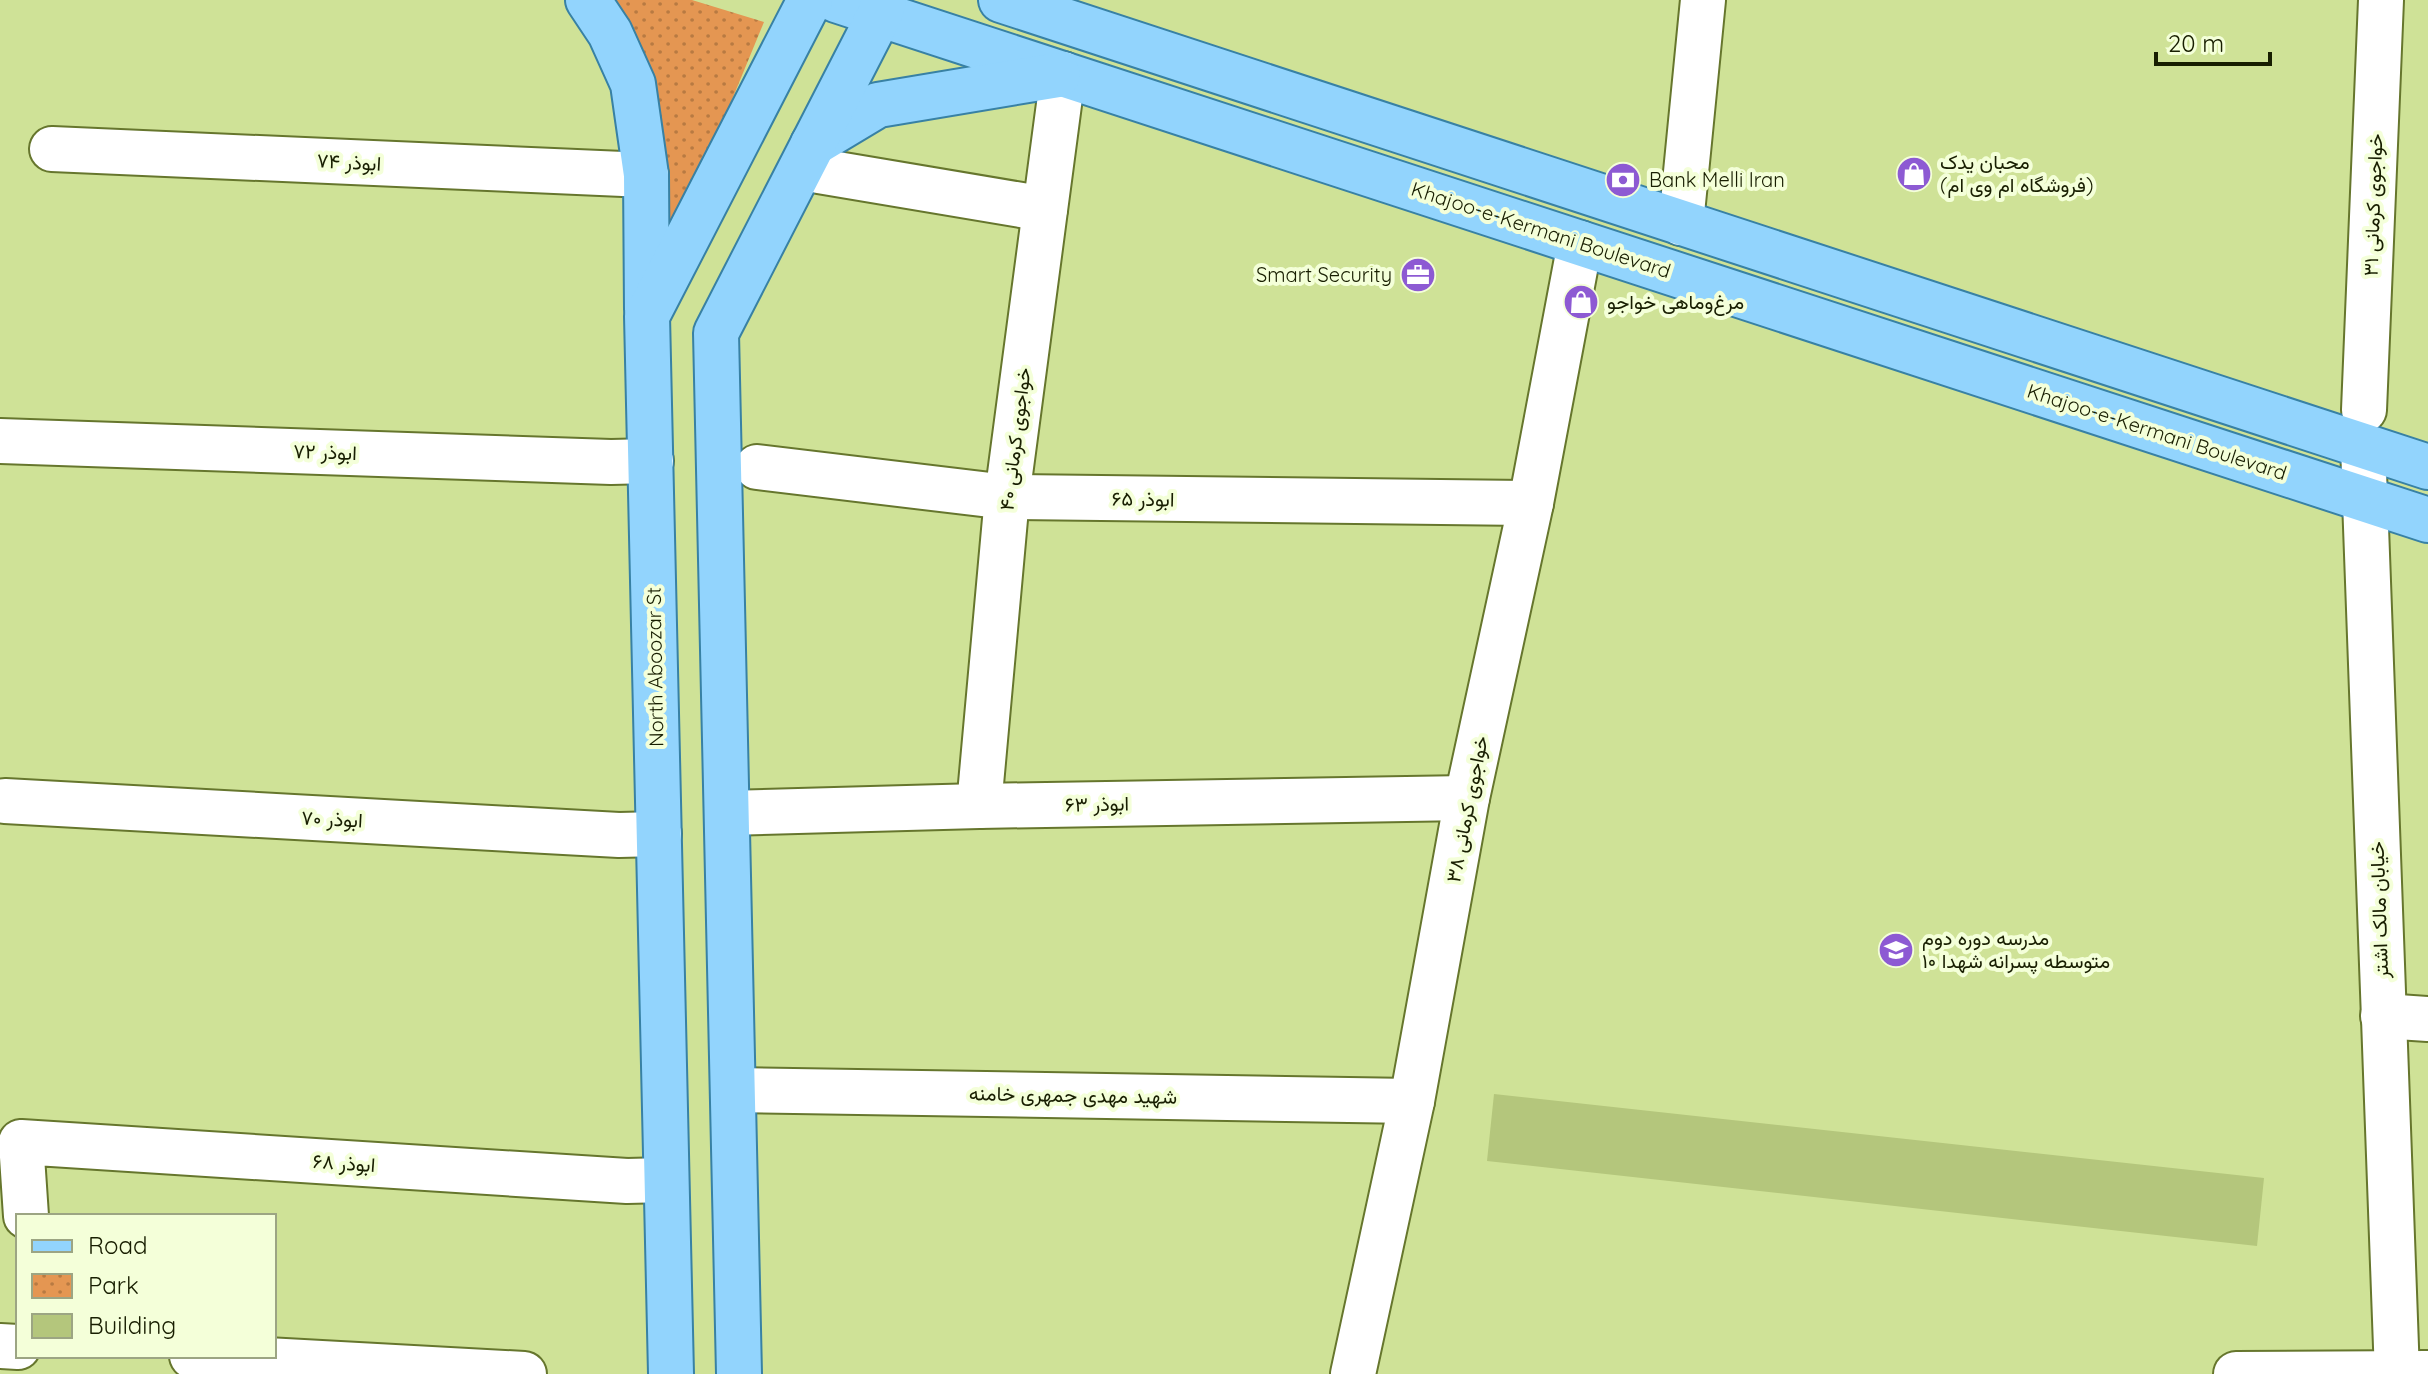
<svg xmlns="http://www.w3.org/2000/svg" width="2428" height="1374" viewBox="0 0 2428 1374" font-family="Quicksand,Vazirmatn,sans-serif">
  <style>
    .park { fill: url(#park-dots) }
    .building { fill: #b4c67c }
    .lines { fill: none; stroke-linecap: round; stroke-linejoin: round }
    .minor-casing { stroke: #66762d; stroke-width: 48 }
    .major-casing { stroke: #3881a4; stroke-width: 48 }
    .minor { stroke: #fff; stroke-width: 44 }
    .major { stroke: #92d4fd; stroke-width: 44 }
    .labels { text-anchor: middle; stroke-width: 8; stroke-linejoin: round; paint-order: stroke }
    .street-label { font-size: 20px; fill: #181e01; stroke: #f4ffd9 }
    .poi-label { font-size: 20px; fill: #181e01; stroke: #f4ffd9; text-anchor: start }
  </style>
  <defs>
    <pattern id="park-dots" width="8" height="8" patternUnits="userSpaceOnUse" patternTransform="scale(2)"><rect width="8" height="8" fill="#e49652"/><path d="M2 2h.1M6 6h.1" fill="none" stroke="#b87a42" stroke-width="1.8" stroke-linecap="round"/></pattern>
  </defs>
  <rect width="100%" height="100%" fill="#cfe297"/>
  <path class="park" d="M606,0H692L764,22L665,262Z"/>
  <path class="building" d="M1494,1094L2264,1178L2257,1246L1487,1161Z"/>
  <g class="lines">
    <defs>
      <g id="minor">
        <path d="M52,149L646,175"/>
        <path d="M819,171L1045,209"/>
        <path d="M1681,223L1703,0"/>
        <path d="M2364,410L2381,0"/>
        <path d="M0,441L611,462L651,461"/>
        <path d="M2363,445L2397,1374"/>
        <path d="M757,467L1007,497L1531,503"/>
        <path d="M5,801L619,835L659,834"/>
        <path d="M979,806L1007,497L1063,74"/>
        <path d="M727,813L979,806L1467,798"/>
        <path d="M2383,1016L2428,1019"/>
        <path d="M733,1090L1412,1101"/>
        <path d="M26,1216L21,1142L627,1181L666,1180"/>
        <path d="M0,1346L18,1347"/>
        <path d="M192,1356L524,1374"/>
        <path d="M1353,1374L1412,1101L1467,798L1531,503L1580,243"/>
        <path d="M2236,1374L2428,1373"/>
      </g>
      <g id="major">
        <path d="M588,0L610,33L633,84L646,175L647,309"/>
        <path d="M836,0L2428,520"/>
        <path d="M1001,0L2428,467"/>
        <path d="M813,144L878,105L1058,75"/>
        <path d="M671,1374L647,316L810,0"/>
        <path d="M739,1374L716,333L880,14L884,0"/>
      </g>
    </defs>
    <use href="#minor" class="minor-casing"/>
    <use href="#major" class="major-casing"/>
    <use href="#minor" class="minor"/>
    <use href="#major" class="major"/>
  </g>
  <defs>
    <symbol id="shop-disc" viewBox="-11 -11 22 22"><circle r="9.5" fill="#8d5ad3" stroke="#f4ffd9"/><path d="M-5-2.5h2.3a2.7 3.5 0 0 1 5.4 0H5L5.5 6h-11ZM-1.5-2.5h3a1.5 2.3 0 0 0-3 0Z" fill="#fff"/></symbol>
    <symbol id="bank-disc" viewBox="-11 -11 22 22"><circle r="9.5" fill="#8d5ad3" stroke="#f4ffd9"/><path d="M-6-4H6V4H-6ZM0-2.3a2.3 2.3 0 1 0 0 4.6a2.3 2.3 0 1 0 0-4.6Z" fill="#fff"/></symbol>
    <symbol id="office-disc" viewBox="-11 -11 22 22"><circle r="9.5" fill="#8d5ad3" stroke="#f4ffd9"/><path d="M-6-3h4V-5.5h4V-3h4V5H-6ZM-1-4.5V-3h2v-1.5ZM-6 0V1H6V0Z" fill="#fff"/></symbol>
    <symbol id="school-disc" viewBox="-11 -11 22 22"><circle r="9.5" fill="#8d5ad3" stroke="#f4ffd9"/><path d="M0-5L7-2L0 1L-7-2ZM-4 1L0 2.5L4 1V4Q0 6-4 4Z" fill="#fff"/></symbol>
  </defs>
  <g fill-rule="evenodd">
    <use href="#shop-disc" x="1894" y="154" width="40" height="40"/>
    <use href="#bank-disc" x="1603" y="160" width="40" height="40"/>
    <use href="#office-disc" x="1398" y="255" width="40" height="40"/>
    <use href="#shop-disc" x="1561" y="282" width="40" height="40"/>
    <use href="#school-disc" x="1876" y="930" width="40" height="40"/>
  </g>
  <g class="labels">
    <g class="street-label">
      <text transform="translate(349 162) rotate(3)" y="7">ابوذر ۷۴</text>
      <text transform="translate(2373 205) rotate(-88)" y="7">خواجوی کرمانی ۳۱</text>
      <text transform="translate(1541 230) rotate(18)" y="7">Khajoo-e-Kermani Boulevard</text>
      <text transform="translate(2157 432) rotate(18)" y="7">Khajoo-e-Kermani Boulevard</text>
      <text transform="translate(1015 439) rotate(-83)" y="7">خواجوی کرمانی ۴۰</text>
      <text transform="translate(325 452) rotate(2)" y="7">ابوذر ۷۲</text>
      <text transform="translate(1143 499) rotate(1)" y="7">ابوذر ۶۵</text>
      <text transform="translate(655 667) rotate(-91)" y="7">North Aboozar St</text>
      <text transform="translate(1097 804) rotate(-1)" y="7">ابوذر ۶۳</text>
      <text transform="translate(1467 809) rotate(-79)" y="7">خواجوی کرمانی ۳۸</text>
      <text transform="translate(332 819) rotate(3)" y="7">ابوذر ۷۰</text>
      <text transform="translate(2379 910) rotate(-92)" y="7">خیابان مالک اشتر</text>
      <text transform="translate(1073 1095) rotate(1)" y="7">شهید مهدی جمهری خامنه</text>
      <text transform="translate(344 1163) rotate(4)" y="7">ابوذر ۶۸</text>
    </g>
    <g class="poi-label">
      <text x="1940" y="169">محبان یدک<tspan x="1940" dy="23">(فروشگاه ام وی ام)</tspan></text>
      <text x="1649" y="187">Bank Melli Iran</text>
      <text x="1392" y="282" text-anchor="end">Smart Security</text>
      <text x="1607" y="309">مرغ‌وماهی‌ خواجو</text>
      <text x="1922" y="945">مدرسه دوره دوم<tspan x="1922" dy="23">متوسطه پسرانه شهدا ۱۰</tspan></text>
    </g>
  </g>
  <rect x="16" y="1214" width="260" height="144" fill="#f4ffd9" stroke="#9ca583" stroke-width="2"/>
  <rect x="32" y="1240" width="40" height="12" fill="#92d4fd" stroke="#9ca583" stroke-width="2"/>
  <text x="88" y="1254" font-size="24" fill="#181e01">Road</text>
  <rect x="32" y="1274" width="40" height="24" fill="url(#park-dots)" stroke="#9ca583" stroke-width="2"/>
  <text x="88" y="1294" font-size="24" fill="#181e01">Park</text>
  <rect x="32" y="1314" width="40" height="24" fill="#b4c67c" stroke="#9ca583" stroke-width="2"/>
  <text x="88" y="1334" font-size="24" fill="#181e01">Building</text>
  <path d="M2156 52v12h114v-12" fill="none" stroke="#181e01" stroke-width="4"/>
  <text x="2168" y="52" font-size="24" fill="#181e01" stroke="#f4ffd9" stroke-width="6" paint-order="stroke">20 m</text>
</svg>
